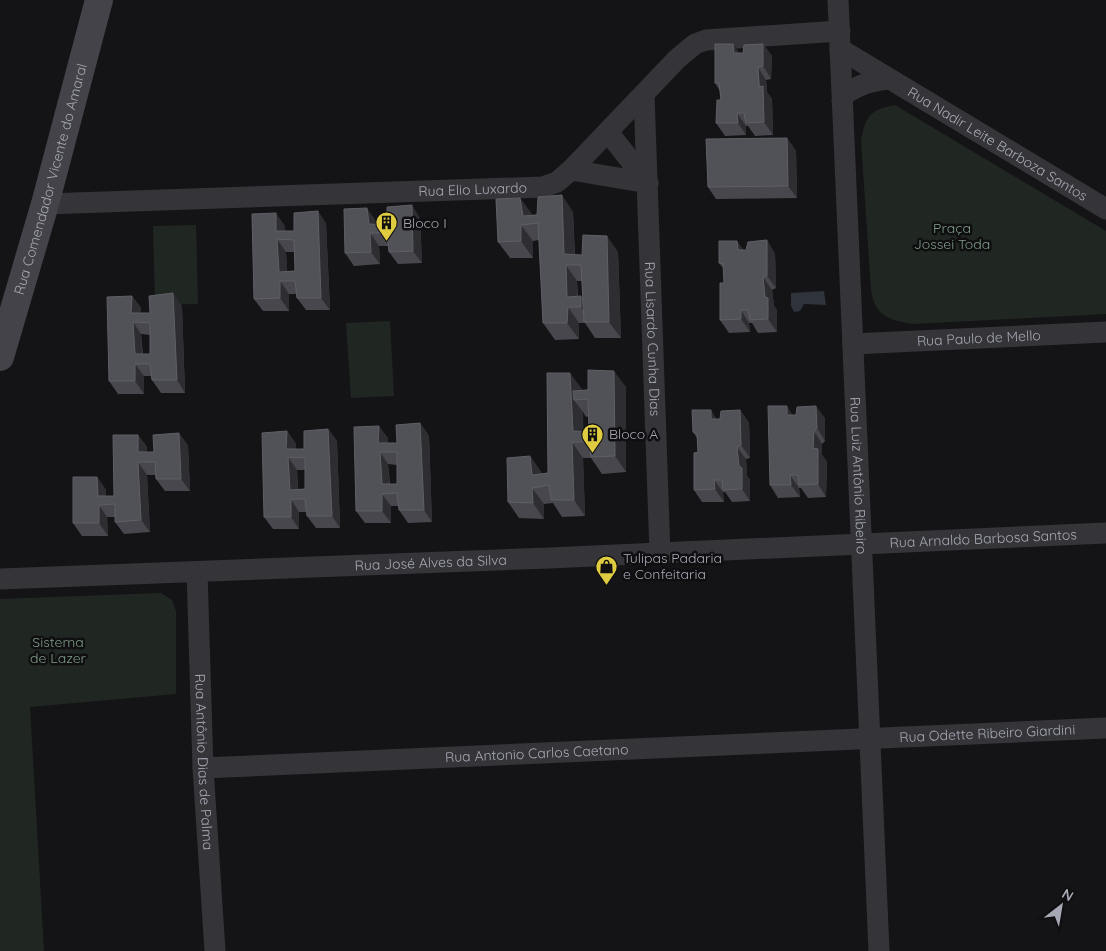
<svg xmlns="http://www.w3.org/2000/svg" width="1106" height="951" viewBox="0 0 1106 951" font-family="Quicksand,sans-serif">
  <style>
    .green { fill: #202722 }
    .water { fill: #2e333c }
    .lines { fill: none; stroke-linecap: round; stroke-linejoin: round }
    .minor { stroke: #353539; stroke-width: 21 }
    .secondary { stroke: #434349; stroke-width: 28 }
    .wall { fill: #47474d; fill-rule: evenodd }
    .shaded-wall { fill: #2e2e32 }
    .building { fill: #515258; stroke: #5f5f66; fill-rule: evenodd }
    .labels { text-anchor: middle; stroke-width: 5; stroke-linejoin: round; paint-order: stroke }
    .street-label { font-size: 14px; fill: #a6a8b4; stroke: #0f0e10 }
    .poi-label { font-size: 14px; fill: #a6a8b4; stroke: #0f0e10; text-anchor: start }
    .park-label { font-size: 14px; fill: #7f9d87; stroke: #0f0e10 }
  </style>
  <rect width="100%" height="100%" fill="#141315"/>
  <g class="green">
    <path d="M895,105L1106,231V314L913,324C888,320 875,316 871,290L861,140C866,116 869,110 895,105Z"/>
    <path d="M196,225L198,304L155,305L153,226Z"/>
    <path d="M390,321L394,396L351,398L346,323Z"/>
    <path d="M161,593L172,600L176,611V694L30,707L44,951H0V599Z"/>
  </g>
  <path class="water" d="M824,291L826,305L804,304L800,311L794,312L791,306V293Z"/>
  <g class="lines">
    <g class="minor">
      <path id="s1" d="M838,0L879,951"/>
      <path id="s2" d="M840,49L1106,209"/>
      <path id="s3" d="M644,94L660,554"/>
      <path d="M842,101L845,94C859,85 870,81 888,79"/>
      <path d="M608,132L648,183"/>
      <path d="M571,170L648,183"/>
      <path id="s4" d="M45,204L543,187L557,182L571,170L677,59L695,44L706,40L840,31"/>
      <path id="s5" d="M853,344L1106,332"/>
      <path id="s6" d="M197,572L203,768L215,951"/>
      <path id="s7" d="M0,579L549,558L1106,533"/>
      <path id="s8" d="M203,768L1106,728"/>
    </g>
    <path class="secondary" id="s9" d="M0,357L45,204L99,0"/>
  </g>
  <g class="wall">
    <path d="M763,44L772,56L771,79L766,80L767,92L772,99L773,135L755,136L748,126H746V135L725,136L716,123L721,100L720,91L715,83L740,53H743Z"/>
    <path d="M787,138L796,151L797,198L716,199L708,187Z"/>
    <path d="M520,198L532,215L573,212L575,255H582L618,252L621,338H595L585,323H579V339L555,340L543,323L539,240L533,241V258H510L498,242ZM577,281H582L583,298L578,296Z"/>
    <path d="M252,214L285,226V231H294L326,223L330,310H306L297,298L296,294H289V311H263L254,299ZM286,252H295V271H287Z"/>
    <path d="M420,218L422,263L398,264L389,252L388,246H379L380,264L354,266L345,253L376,221V225H387Z"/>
    <path d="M737,241L743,250L775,253L776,288L772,290L774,306L777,310V332L758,333L752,323H749L750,332L729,333L720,320L724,283V269L719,263Z"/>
    <path d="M132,296L141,308L140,313H150L182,306L185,393H161L152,380V376H144V394H118L109,381ZM141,334L150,335V354H143Z"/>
    <path d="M547,373L582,389V390L626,387V472L602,474L591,458H583L585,516L562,517L553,503L544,504V519L519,518L508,502L530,456L541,472V474L548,473ZM583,412L586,417L589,416V432H583Z"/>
    <path d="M740,410L749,423L750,458L746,459L747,476L750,480V501L732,502L725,492H723L724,502H702L694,490L698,452L697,438L693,432L717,419H720Z"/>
    <path d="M793,415L825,418V441L822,444V455L827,462L826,497L808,498L801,488H799L800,497L778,498L770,485Z"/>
    <path d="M420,423L429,436L432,522L408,523L399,510V506H391V523H365L356,511L354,427L388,438V443H397ZM388,464L397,465V484H390Z"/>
    <path d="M328,429L337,441L340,528H316L307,516V512H299V529H273L264,517L287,431L296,444L295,449H304ZM297,470H305V489H298Z"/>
    <path d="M138,435L147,447V452H154L188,445L190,491H165L156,479V475H147L150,532L124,534L115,522V517H107L108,536H82L73,523L97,477L106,490V496H114Z"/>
  </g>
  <g class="shaded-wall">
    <path d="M733,44L742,57L734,53Z"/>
    <path d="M763,44L772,56L771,79L763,66Z"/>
    <path d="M758,67L766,80L767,92L772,99L773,135L764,122Z"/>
    <path d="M737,113L746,126V135L738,123Z"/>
    <path d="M787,138L796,151L797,198L788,186Z"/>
    <path d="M562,195L573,212L575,265L564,254Z"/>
    <path d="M520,198L532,214L533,223L523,216Z"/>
    <path d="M412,205L420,218L422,263L413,251Z"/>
    <path d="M367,208L376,221L377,233L369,224Z"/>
    <path d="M318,211L326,223L330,310L321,298Z"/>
    <path d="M276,213L285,226V240L276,231Z"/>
    <path d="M521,225L533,241V258L521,241Z"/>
    <path d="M370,233L379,246L380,264L371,252Z"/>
    <path d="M607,236L618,252L621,338L609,322Z"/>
    <path d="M277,239L286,252L288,281L279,272Z"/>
    <path d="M767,240L775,253L776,288L767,276Z"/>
    <path d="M737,241L746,253L738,250Z"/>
    <path d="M566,265L577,281L578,307L567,297Z"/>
    <path d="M763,277L772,290L774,306L777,310V332L768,319Z"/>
    <path d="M280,281L289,294V311L280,298Z"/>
    <path d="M173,293L182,306L185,393L177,380Z"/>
    <path d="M132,296L141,308L140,322L131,313Z"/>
    <path d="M581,296L592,312L591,322L581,307Z"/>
    <path d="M568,307L579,323V339L567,323Z"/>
    <path d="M741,310L749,323L750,332L741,319Z"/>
    <path d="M133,322L141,334L143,364L135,354Z"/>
    <path d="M135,364L144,376V394L135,381Z"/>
    <path d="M614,371L626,387V472L615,456Z"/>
    <path d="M570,373L582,389V400H574L583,412L584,442L573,431Z"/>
    <path d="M787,406L795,419L787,415Z"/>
    <path d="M816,406L825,418V441L817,428Z"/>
    <path d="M711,410L719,423L711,419Z"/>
    <path d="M740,410L749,423L750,458L741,445Z"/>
    <path d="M420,423L429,436L432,522L424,510Z"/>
    <path d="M379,426L388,438L387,452L378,443Z"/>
    <path d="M328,429L337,441L340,528L332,516Z"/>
    <path d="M287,431L296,444L295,458L286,449Z"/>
    <path d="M814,431L822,444V455L827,462L826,497L818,484L813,448Z"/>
    <path d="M179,433L188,445L190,491L181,479Z"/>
    <path d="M138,435L147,447V462L138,452Z"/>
    <path d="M572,442L583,458L585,516L574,500Z"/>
    <path d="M737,447L746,459L747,476L750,480V501L742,489Z"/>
    <path d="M380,452L388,464L390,493L382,484Z"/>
    <path d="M530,456L541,472L543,486L532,475Z"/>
    <path d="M288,457L297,470L298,499L290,490Z"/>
    <path d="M138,462L147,475L150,532L141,520Z"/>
    <path d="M790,475L799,488L800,497L791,485Z"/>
    <path d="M97,477L106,490V504L98,496Z"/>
    <path d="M714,480L723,492L724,502L715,489Z"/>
    <path d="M532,488L544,504V519L533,503Z"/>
    <path d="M382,494L391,506V523L382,511Z"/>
    <path d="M291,499L299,512V529L291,517Z"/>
    <path d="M99,505L107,517L108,536L99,523Z"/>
  </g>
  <g class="building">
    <path d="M715,44H733L734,53H743L744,45L763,44V66L758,67L759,87L763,86L764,122L746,123L744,113H737L738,123H716L717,100H721L719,83H715Z"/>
    <path d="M787,138L788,186L708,187L706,139Z"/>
    <path d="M562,195L564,254L582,255L583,235L607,236L609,322H584L581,265H566L567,297L581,296V307H568L567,323H543L538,223L521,225V241L498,242L496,199L520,198L523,216L537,215L538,197Z"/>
    <path d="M412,205L413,251L389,252L387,233H370L371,252L345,253L344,209L367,208L369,224L387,225V207Z"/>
    <path d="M318,211L321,298H297L295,281H280V298L254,299L252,214L276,213V231H294V213ZM277,239L294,240L295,271L279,272Z"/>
    <path d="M767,240V276L763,277L765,297L768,298V319L750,320L748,310H741V319L720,320V283H724L723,264L719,263V241H737L738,250H746L748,242Z"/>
    <path d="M173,293L177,380H152L150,364H135V381H109L107,297L132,296L131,313H150L149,296ZM133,322L150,323V354H135Z"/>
    <path d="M588,370L614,371L615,456L591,457L589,442H572L574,500H551L549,485L532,488L533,503L508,502L507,458L530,456L532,475L548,473L547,373H570L573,431L589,432L588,399L574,400L573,391L588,390Z"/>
    <path d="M768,406H787V415H796L797,407L816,406L817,428L814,431L813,448L818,449V484L799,485L798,475H790L791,485H770Z"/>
    <path d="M692,410H711V419H720L721,411L740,410L741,445L737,447L739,466L742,468V489L723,490L722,480H714L715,489L694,490V453L698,452L697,434L693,432Z"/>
    <path d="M420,423L424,510H399L397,493L382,494V511H356L354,427L379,426L378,443H397L396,425ZM380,452H397V484H382Z"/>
    <path d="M328,429L332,516H307L305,499H291V517H264L262,433L287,431L286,449H304V431ZM288,457L305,458V489L290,490Z"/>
    <path d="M179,433L181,479H156L155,462H138L141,520L115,522V504L99,505V523H73V477H97L98,496H114L113,435H138V452H154L153,435Z"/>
  </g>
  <defs>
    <symbol id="building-pin" viewBox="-11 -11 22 30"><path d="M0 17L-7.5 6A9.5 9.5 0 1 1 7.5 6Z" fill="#e0cc40" stroke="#0f0e10"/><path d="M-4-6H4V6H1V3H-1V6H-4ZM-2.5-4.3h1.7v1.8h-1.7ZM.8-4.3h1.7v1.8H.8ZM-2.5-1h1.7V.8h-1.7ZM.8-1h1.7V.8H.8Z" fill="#111"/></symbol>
    <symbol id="shop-pin" viewBox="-11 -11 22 30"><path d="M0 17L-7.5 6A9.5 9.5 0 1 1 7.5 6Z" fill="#e0cc40" stroke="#0f0e10"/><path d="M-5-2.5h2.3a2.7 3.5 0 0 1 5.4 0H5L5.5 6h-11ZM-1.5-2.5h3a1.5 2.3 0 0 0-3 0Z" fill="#111"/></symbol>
  </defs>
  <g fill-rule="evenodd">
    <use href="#building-pin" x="374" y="210" width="25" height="34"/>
    <use href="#building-pin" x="580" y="422" width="25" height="34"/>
    <use href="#shop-pin" x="594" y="554" width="25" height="34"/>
  </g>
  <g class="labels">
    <g class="street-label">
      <text dy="5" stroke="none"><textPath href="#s2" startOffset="184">Rua Nadir Leite Barboza Santos</textPath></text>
      <text dy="5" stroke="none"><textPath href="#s9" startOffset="185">Rua Comendador Vicente do Amaral</textPath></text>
      <text dy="5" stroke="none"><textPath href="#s4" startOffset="428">Rua Elio Luxardo</textPath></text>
      <text dy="5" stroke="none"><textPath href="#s3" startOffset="245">Rua Lisardo Cunha Dias</textPath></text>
      <text dy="5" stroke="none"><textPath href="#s5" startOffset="126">Rua Paulo de Mello</textPath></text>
      <text dy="5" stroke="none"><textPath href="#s1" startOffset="476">Rua Luiz Antônio Ribeiro</textPath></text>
      <text dy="5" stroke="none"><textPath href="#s7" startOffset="984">Rua Arnaldo Barbosa Santos</textPath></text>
      <text dy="5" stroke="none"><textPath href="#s7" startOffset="431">Rua José Alves da Silva</textPath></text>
      <text dy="5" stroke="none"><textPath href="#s8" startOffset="785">Rua Odette Ribeiro Giardini</textPath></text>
      <text dy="5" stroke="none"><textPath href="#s8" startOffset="334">Rua Antonio Carlos Caetano</textPath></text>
      <text dy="5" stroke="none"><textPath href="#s6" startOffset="190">Rua Antônio Dias de Palma</textPath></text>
    </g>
    <g class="poi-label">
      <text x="403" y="228">Bloco I</text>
      <text x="609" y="439">Bloco A</text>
      <text x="623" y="563">Tulipas Padaria<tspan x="623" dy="16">e Confeitaria</tspan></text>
    </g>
    <g class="park-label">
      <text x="952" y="233">Praça<tspan x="952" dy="16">Jossei Toda</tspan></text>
      <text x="58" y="647">Sistema<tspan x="58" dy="16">de Lazer</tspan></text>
    </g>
  </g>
  <g transform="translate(1061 906) rotate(31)" stroke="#0f0e10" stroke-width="4" paint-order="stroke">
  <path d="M0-4L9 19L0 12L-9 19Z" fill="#a6a8b4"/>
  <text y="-8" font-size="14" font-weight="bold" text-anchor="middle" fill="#a6a8b4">N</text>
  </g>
</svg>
